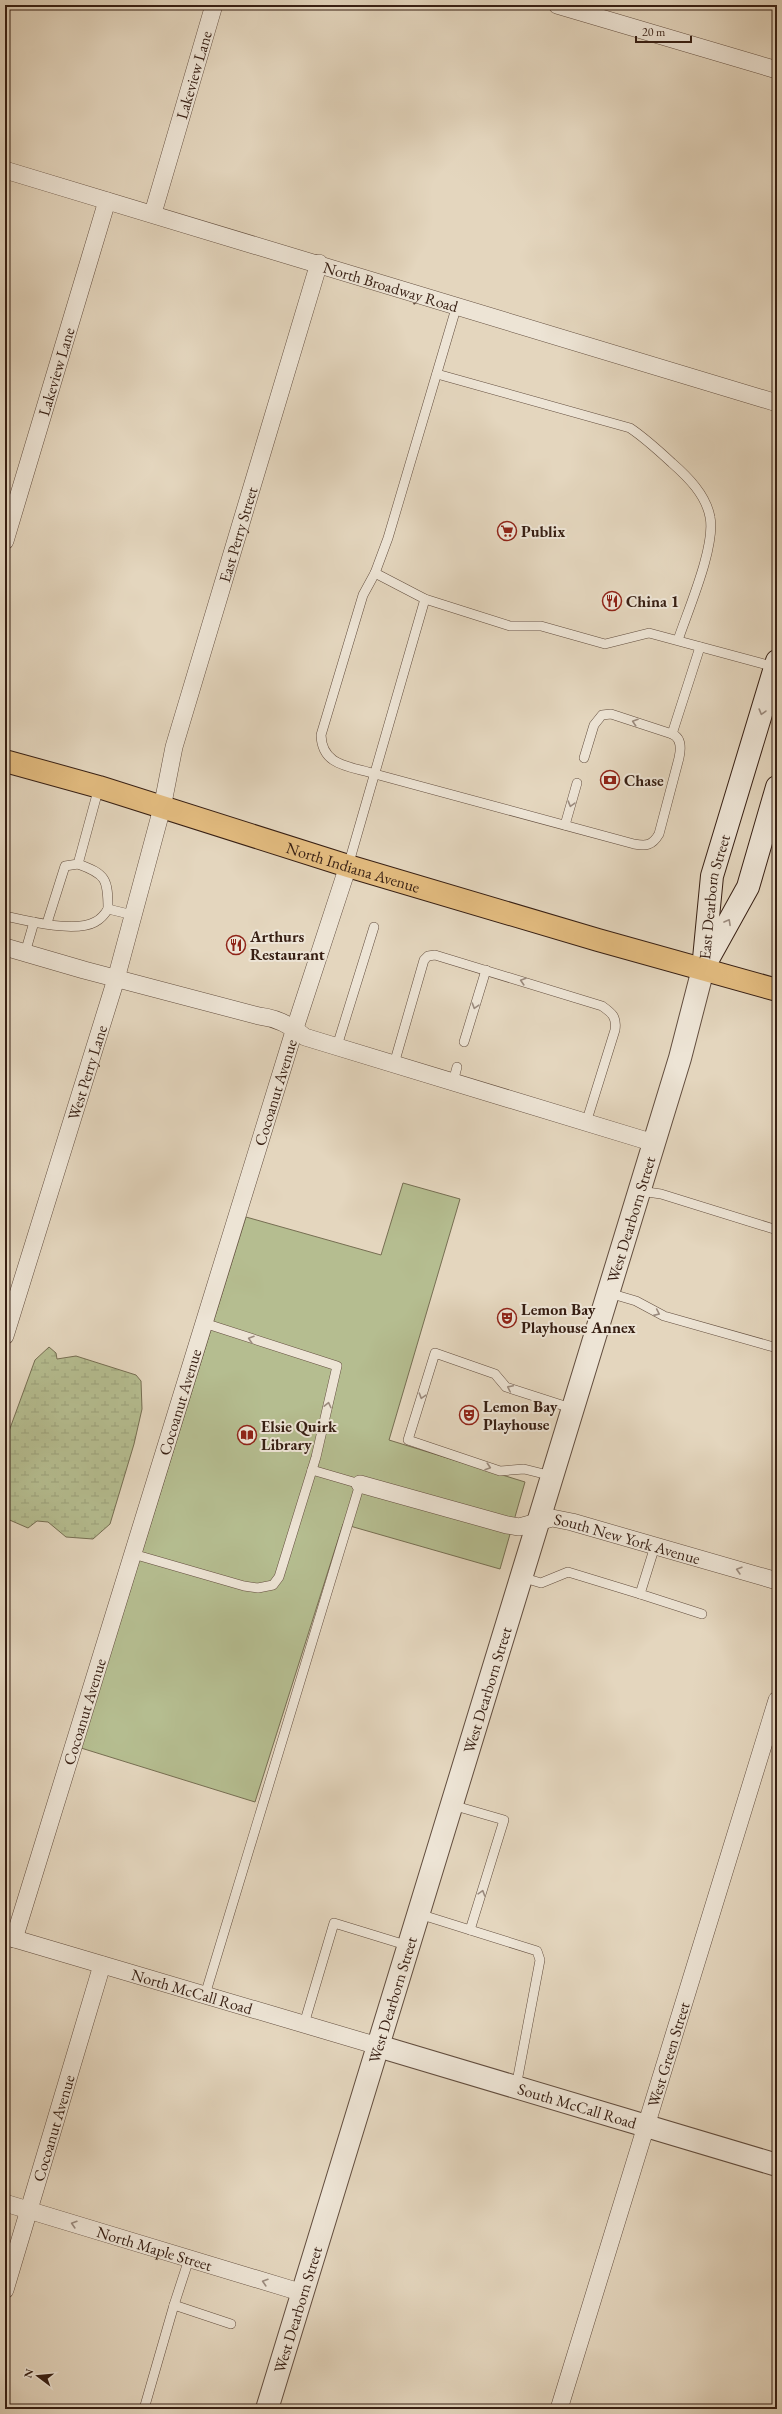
<svg xmlns="http://www.w3.org/2000/svg" width="782" height="2414" viewBox="0 0 782 2414" font-family="'EB Garamond',serif">
  <style>
    .green { fill: #b5bd90; stroke: #766e52 }
    .wetland { fill: url(#wetland-marsh); stroke: #766e52 }
    .lines { fill: none; stroke-linecap: round; stroke-linejoin: round }
    .service-casing { stroke: #624d3e; stroke-width: 10 }
    .minor-casing { stroke: #624d3e; stroke-width: 18 }
    .tertiary-casing { stroke: #624d3e; stroke-width: 24 }
    .secondary-casing { stroke: #371f13; stroke-width: 24 }
    .primary-casing { stroke: #371f13; stroke-width: 24 }
    .service { stroke: #ede4d5; stroke-width: 9 }
    .minor { stroke: #ede4d5; stroke-width: 17 }
    .tertiary { stroke: #ede4d5; stroke-width: 22 }
    .secondary { stroke: #ede4d5; stroke-width: 22 }
    .primary { stroke: #e2bb7f; stroke-width: 22 }
    .oneway { stroke: #9b8b7e }
    .labels { text-anchor: middle; stroke-width: 4; stroke-linejoin: round; paint-order: stroke }
    .street-label { font-size: 16px; fill: #371f13; stroke: #ede4d5 }
    .poi-label { font-size: 16px; font-weight: bold; fill: #371f13; stroke: #ede4d5; text-anchor: start }
  </style>
  <defs>
    <pattern id="wetland-marsh" width="20" height="14" patternUnits="userSpaceOnUse"><rect width="20" height="14" fill="#b5bd90"/><path d="M1 5h8M5 5V1M11 12h8M15 12V8" fill="none" stroke="#9ca27b"/></pattern>
  </defs>
  <rect width="100%" height="100%" fill="#e4d6be"/>
  <filter id="stains"><feTurbulence type="fractalNoise" baseFrequency=".005" numOctaves="4"/><feColorMatrix values="0 0 0 0 .2 0 0 0 0 .09 0 0 0 0 .02 0 0 0 .5 -.17"/></filter>
  <radialGradient id="worn" r=".72"><stop offset=".6" stop-color="#630" stop-opacity="0"/><stop offset="1" stop-color="#630" stop-opacity=".3"/></radialGradient>
  <path class="green" d="M403,1183L460,1199L389,1440L525,1482L500,1569L343,1524L255,1802L81,1748L246,1217L381,1255Z"/>
  <path class="wetland" d="M49,1347L56,1353L57,1359L76,1356L136,1375L141,1381L142,1409L134,1444L110,1524L93,1539L66,1537L48,1522L37,1521L28,1528L5,1518V1442L35,1360Z"/>
  <g class="lines">
    <defs>
      <g id="service">
        <path d="M457,305L388,538L375,573L363,595L321,735C322,766 349,766 375,774L634,844C646,846 652,846 659,834L679,758C681,749 682,738 672,734L611,714L602,715L594,725L584,758"/>
        <path d="M437,374L630,428C645,438 658,450 672,463C688,477 706,495 710,517C716,546 688,610 678,640"/>
        <path d="M375,573L425,599L510,626H541L605,644L649,633L775,667"/>
        <path d="M672,734L700,647"/>
        <path d="M565,825L577,783"/>
        <path d="M78,864C106,874 108,879 108,909"/>
        <path d="M348,866L425,599"/>
        <path d="M5,916C27,921 75,933 95,922C101,919 105,914 108,909L133,915"/>
        <path d="M47,923L65,866L78,864L99,787"/>
        <path d="M25,953L34,922"/>
        <path d="M464,1042L486,970"/>
        <path d="M337,1046L374,927"/>
        <path d="M394,1064L424,960L428,956L435,955L602,1006C612,1013 617,1017 615,1030L586,1123"/>
        <path d="M453,1082L457,1067"/>
        <path d="M640,1191L661,1194L777,1230"/>
        <path d="M609,1293L636,1301L664,1316L777,1348"/>
        <path d="M552,1476L524,1469L500,1471L408,1440L435,1353L495,1374L506,1387L574,1409"/>
        <path d="M655,1546L640,1594L702,1614"/>
        <path d="M133,1554L244,1586L258,1588L273,1585L279,1577L316,1457L337,1366L204,1323"/>
        <path d="M521,1577L541,1583L568,1572L640,1594"/>
        <path d="M452,1805L504,1820L470,1930"/>
        <path d="M419,1914L537,1951L540,1960L516,2087"/>
        <path d="M205,1995L360,1484L312,1470"/>
        <path d="M304,2024L334,1923L409,1946"/>
        <path d="M174,2305L189,2259"/>
        <path d="M144,2409L174,2305L231,2324"/>
      </g>
      <g id="minor">
        <path d="M557,5L777,70"/>
        <path id="s1" d="M5,170L777,403"/>
        <path id="s2" d="M153,213L214,5"/>
        <path id="s3" d="M5,541L107,201"/>
        <path d="M5,947L84,970L259,1016C277,1018 291,1025 305,1037L654,1143"/>
        <path id="s4" d="M5,1336L116,979L162,808L174,747L319,263"/>
        <path id="s5" d="M360,1484L507,1525L519,1527L552,1518L572,1522L777,1581"/>
        <path id="s6" d="M5,1936L378,2046"/>
        <path id="s7" d="M14,1939L295,1028L348,866"/>
        <path id="s8" d="M5,2203L303,2293"/>
        <path id="s9" d="M5,2290L102,1965"/>
        <path id="s10" d="M559,2409L777,1700"/>
      </g>
      <g id="tertiary">
        <path id="s11" d="M378,2046L777,2165"/>
        <path id="s12" d="M267,2409L680,1058L703,969"/>
      </g>
      <g id="secondary">
        <path d="M707,961L748,887L777,787"/>
        <path id="s13" d="M703,969L712,876L777,661"/>
      </g>
      <g id="primary">
        <path id="s14" d="M5,761L99,787L348,866L598,940L777,990"/>
      </g>
    </defs>
    <use href="#service" class="service-casing"/>
    <use href="#minor" class="minor-casing"/>
    <use href="#tertiary" class="tertiary-casing"/>
    <use href="#secondary" class="secondary-casing"/>
    <use href="#primary" class="primary-casing"/>
    <use href="#service" class="service"/>
    <use href="#minor" class="minor"/>
    <use href="#tertiary" class="tertiary"/>
    <use href="#secondary" class="secondary"/>
    <use href="#primary" class="primary"/>
  </g>
  <defs><path id="oneway-chevron" d="M-2-3.5L2.5 0L-2 3.5" fill="none" stroke-width="1.6" stroke-linecap="round" stroke-linejoin="round"/></defs>
  <g class="oneway">
    <use href="#oneway-chevron" transform="translate(762 712) rotate(106)"/>
    <use href="#oneway-chevron" transform="translate(635 722) rotate(-162)"/>
    <use href="#oneway-chevron" transform="translate(571 804) rotate(106)"/>
    <use href="#oneway-chevron" transform="translate(728 922) rotate(-61)"/>
    <use href="#oneway-chevron" transform="translate(523 981) rotate(-163)"/>
    <use href="#oneway-chevron" transform="translate(475 1006) rotate(107)"/>
    <use href="#oneway-chevron" transform="translate(657 1313) rotate(24)"/>
    <use href="#oneway-chevron" transform="translate(251 1339) rotate(-162)"/>
    <use href="#oneway-chevron" transform="translate(510 1388) rotate(-154)"/>
    <use href="#oneway-chevron" transform="translate(422 1396) rotate(107)"/>
    <use href="#oneway-chevron" transform="translate(328 1405) rotate(-77)"/>
    <use href="#oneway-chevron" transform="translate(488 1467) rotate(18)"/>
    <use href="#oneway-chevron" transform="translate(739 1570) rotate(-164)"/>
    <use href="#oneway-chevron" transform="translate(482 1893) rotate(-73)"/>
    <use href="#oneway-chevron" transform="translate(74 2224) rotate(-163)"/>
    <use href="#oneway-chevron" transform="translate(265 2282) rotate(-163)"/>
  </g>
  <defs>
    <symbol id="supermarket-ring" viewBox="-11 -11 22 22"><circle r="9.5" fill="#ede4d5" stroke="#8f2418" stroke-width="1.5"/><path d="M-6-5.5h2.5l.6 2H6L4.5 2H-2.5L-4.4-4H-6ZM-1.5 3.2a1.3 1.3 0 1 0 .1 0ZM3 3.2a1.3 1.3 0 1 0 .1 0Z" fill="#8f2418"/></symbol>
    <symbol id="restaurant-ring" viewBox="-11 -11 22 22"><circle r="9.5" fill="#ede4d5" stroke="#8f2418" stroke-width="1.5"/><path d="M-5-6h1v4h1v-4h1v4h1v-4h1v5L-1.5 .5V6h-2V.5L-5-1ZM5-6V6H3V1.5H1.5Q1.5-4 5-6Z" fill="#8f2418"/></symbol>
    <symbol id="bank-ring" viewBox="-11 -11 22 22"><circle r="9.5" fill="#ede4d5" stroke="#8f2418" stroke-width="1.5"/><path d="M-6-4H6V4H-6ZM0-2.3a2.3 2.3 0 1 0 0 4.6a2.3 2.3 0 1 0 0-4.6Z" fill="#8f2418"/></symbol>
    <symbol id="theatre-ring" viewBox="-11 -11 22 22"><circle r="9.5" fill="#ede4d5" stroke="#8f2418" stroke-width="1.5"/><path d="M-5-5.5Q0-4 5-5.5V0Q5 5 0 6Q-5 5-5 0ZM-3.3-2.5H-1v1.5H-3.3ZM1-2.5H3.3v1.5H1ZM-2.8 1Q0 5.5 2.8 1Z" fill="#8f2418"/></symbol>
    <symbol id="library-ring" viewBox="-11 -11 22 22"><circle r="9.5" fill="#ede4d5" stroke="#8f2418" stroke-width="1.5"/><path d="M-6-4Q-3-5.5-.7-3.5V5Q-3 3-6 4ZM6-4Q3-5.5 .7-3.5V5Q3 3 6 4Z" fill="#8f2418"/></symbol>
  </defs>
  <g fill-rule="evenodd">
    <use href="#supermarket-ring" x="496" y="520" width="22" height="22"/>
    <use href="#restaurant-ring" x="601" y="590" width="22" height="22"/>
    <use href="#bank-ring" x="599" y="769" width="22" height="22"/>
    <use href="#restaurant-ring" x="225" y="934" width="22" height="22"/>
    <use href="#theatre-ring" x="496" y="1307" width="22" height="22"/>
    <use href="#theatre-ring" x="458" y="1404" width="22" height="22"/>
    <use href="#library-ring" x="236" y="1424" width="22" height="22"/>
  </g>
  <g class="labels">
    <g class="street-label">
      <text dy="6" stroke="none"><textPath href="#s2" startOffset="144">Lakeview Lane</textPath></text>
      <text dy="6" stroke="none"><textPath href="#s1" startOffset="403">North Broadway Road</textPath></text>
      <text dy="6" stroke="none"><textPath href="#s3" startOffset="177">Lakeview Lane</textPath></text>
      <text dy="6" stroke="none"><textPath href="#s4" startOffset="835">East Perry Street</textPath></text>
      <text dy="6" stroke="none"><textPath href="#s14" startOffset="364">North Indiana Avenue</textPath></text>
      <text dy="6" stroke="none"><textPath href="#s13" startOffset="73">East Dearborn Street</textPath></text>
      <text dy="6" stroke="none"><textPath href="#s4" startOffset="276">West Perry Lane</textPath></text>
      <text dy="6" stroke="none"><textPath href="#s7" startOffset="886">Cocoanut Avenue</textPath></text>
      <text dy="6" stroke="none"><textPath href="#s12" startOffset="1244">West Dearborn Street</textPath></text>
      <text dy="6" stroke="none"><textPath href="#s7" startOffset="562">Cocoanut Avenue</textPath></text>
      <text dy="6" stroke="none"><textPath href="#s5" startOffset="277">South New York Avenue</textPath></text>
      <text dy="6" stroke="none"><textPath href="#s12" startOffset="752">West Dearborn Street</textPath></text>
      <text dy="6" stroke="none"><textPath href="#s7" startOffset="238">Cocoanut Avenue</textPath></text>
      <text dy="6" stroke="none"><textPath href="#s6" startOffset="195">North McCall Road</textPath></text>
      <text dy="6" stroke="none"><textPath href="#s12" startOffset="428">West Dearborn Street</textPath></text>
      <text dy="6" stroke="none"><textPath href="#s10" startOffset="371">West Green Street</textPath></text>
      <text dy="6" stroke="none"><textPath href="#s11" startOffset="208">South McCall Road</textPath></text>
      <text dy="6" stroke="none"><textPath href="#s9" startOffset="169">Cocoanut Avenue</textPath></text>
      <text dy="6" stroke="none"><textPath href="#s8" startOffset="156">North Maple Street</textPath></text>
      <text dy="6" stroke="none"><textPath href="#s12" startOffset="104">West Dearborn Street</textPath></text>
    </g>
    <g class="poi-label">
      <text x="521" y="537">Publix</text>
      <text x="626" y="607">China 1</text>
      <text x="624" y="786">Chase</text>
      <text x="250" y="942">Arthurs<tspan x="250" dy="18">Restaurant</tspan></text>
      <text x="521" y="1315">Lemon Bay<tspan x="521" dy="18">Playhouse Annex</tspan></text>
      <text x="483" y="1412">Lemon Bay<tspan x="483" dy="18">Playhouse</tspan></text>
      <text x="261" y="1432">Elsie Quirk<tspan x="261" dy="18">Library</tspan></text>
    </g>
  </g>
  <rect width="782" height="2414" fill="none" stroke="#e4d6be" stroke-width="20"/>
  <rect x="6" y="6" width="770" height="2402" fill="none" stroke="#371f13" stroke-width="2"/>
  <rect x="10" y="10" width="762" height="2394" fill="none" stroke="#371f13"/>
  <g transform="translate(38 2376) rotate(286)" stroke="#ede4d5" stroke-width="3" paint-order="stroke">
  <path d="M0-3L7 15L0 10L-7 15Z" fill="#371f13"/>
  <text y="-6" font-size="11" font-weight="bold" text-anchor="middle" fill="#371f13">N</text>
  </g>
  <path d="M636 36v6h55v-6" fill="none" stroke="#371f13" stroke-width="2"/>
  <text x="642" y="36" font-size="12" fill="#371f13" stroke="#ede4d5" stroke-width="3" paint-order="stroke">20 m</text>
  <rect width="100%" height="100%" filter="url(#stains)"/>
  <rect width="100%" height="100%" fill="url(#worn)"/>
</svg>
